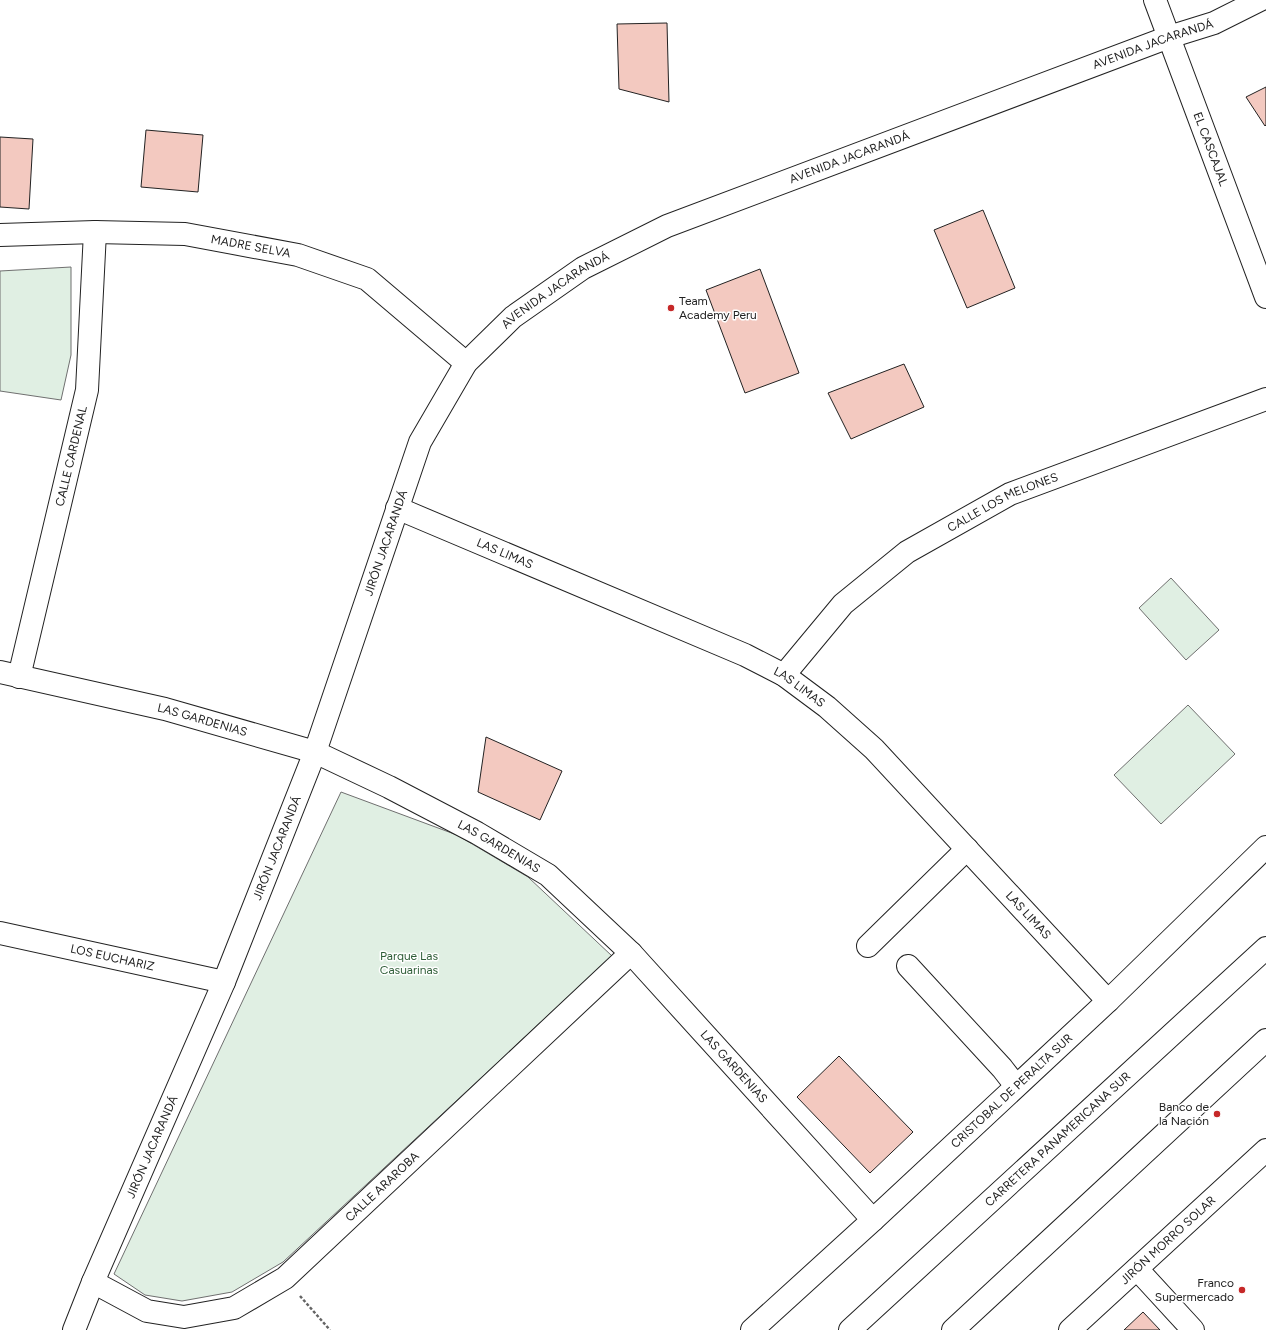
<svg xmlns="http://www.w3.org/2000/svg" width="1266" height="1330" viewBox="0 0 1266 1330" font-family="Figtree,sans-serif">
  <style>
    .green { fill: #e0efe3; stroke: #6f6f6f }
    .building { fill: #f3c9c0; stroke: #222 }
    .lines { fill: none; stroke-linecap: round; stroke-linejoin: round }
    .minor-casing { stroke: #222; stroke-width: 24 }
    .highway-casing { stroke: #222; stroke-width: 24 }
    .path { stroke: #646464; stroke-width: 2.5; stroke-dasharray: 3 2; stroke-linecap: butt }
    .minor { stroke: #fff; stroke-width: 22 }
    .highway { stroke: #fff; stroke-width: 22 }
    .poi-dot { fill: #c62828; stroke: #fff; stroke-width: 1.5 }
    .labels { text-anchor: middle; stroke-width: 3; stroke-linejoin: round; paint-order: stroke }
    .street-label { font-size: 12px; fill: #222; stroke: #fff }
    .poi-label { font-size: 12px; fill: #222; stroke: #fff; text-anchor: end }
    .park-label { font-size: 12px; fill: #2f5e38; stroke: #fff }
  </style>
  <rect width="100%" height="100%" fill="#fff"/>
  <g class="green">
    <path d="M71,267V355L61,400L0,391V271Z"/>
    <path d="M1171,578L1219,630L1186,660L1139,608Z"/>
    <path d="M1188,705L1235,754L1161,824L1114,775Z"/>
    <path d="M341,792L457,835L528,877L612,956L283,1262L232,1292L182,1301L145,1295L114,1274Z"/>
  </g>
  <g class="building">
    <path d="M667,23L669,102L619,89L617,24Z"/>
    <path d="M1266,87V125L1265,126L1246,97Z"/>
    <path d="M146,130L203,135L198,192L141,187Z"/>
    <path d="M0,137L33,139L29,209L0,207Z"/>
    <path d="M983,210L1015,288L967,308L934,230Z"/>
    <path d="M760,269L799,373L745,393L706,290Z"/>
    <path d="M904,364L924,407L851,439L828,393Z"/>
    <path d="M486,737L562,771L540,820L478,792Z"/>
    <path d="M839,1056L913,1132L870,1173L797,1097Z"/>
    <path d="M1143,1312L1160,1330H1124Z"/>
  </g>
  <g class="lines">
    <defs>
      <g id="minor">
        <path id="s1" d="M1155,0L1266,297"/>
        <path id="s2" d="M0,235L95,232L185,234L298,255L367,279L466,363"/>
        <path id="s3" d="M397,508L745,655L784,675L827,707L874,749L1108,1001"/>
        <path id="s4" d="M0,672L165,709L315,752L389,787L477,833L548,875L631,953L873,1220"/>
        <path id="s5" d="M784,675L843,604L907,552L1010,494L1266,399"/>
        <path id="s6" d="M19,677L87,390L95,232"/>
        <path id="s7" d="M0,933L224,982"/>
        <path d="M868,946L967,849"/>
        <path d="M908,966L1002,1068L1016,1086"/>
        <path d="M1137,1269L1193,1330"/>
        <path id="s8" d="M93,1282L147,1311L184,1317L234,1308L285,1278L631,953"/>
        <path id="s9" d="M74,1330L93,1282L224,982L315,752L420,442L466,363L513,317L583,268L667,226L1169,37L1214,23L1260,0"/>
        <path id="s10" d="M752,1330L873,1220L1108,1001L1266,847"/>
        <path id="s11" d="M1070,1330L1266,1150"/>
      </g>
      <g id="highway">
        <path id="s12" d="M850,1330L1266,948"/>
        <path d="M953,1330L1266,1040"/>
      </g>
    </defs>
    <use href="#minor" class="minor-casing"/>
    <use href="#highway" class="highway-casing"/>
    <path class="path" d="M300,1296L330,1330"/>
    <use href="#minor" class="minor"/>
    <use href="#highway" class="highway"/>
  </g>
  <g class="poi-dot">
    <circle cx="671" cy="308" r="4"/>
    <circle cx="1217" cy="1114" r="4"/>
    <circle cx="1242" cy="1290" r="4"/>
  </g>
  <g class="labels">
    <g class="street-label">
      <text dy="4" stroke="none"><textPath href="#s9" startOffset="1809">AVENIDA JACARANDÁ</textPath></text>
      <text dy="4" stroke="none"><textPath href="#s1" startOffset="159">EL CASCAJAL</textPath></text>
      <text dy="4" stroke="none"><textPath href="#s9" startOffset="1485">AVENIDA JACARANDÁ</textPath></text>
      <text dy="4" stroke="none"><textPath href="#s2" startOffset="252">MADRE SELVA</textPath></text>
      <text dy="4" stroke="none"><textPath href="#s9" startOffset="1161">AVENIDA JACARANDÁ</textPath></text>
      <text dy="4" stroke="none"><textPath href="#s6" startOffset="227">CALLE CARDENAL</textPath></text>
      <text dy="4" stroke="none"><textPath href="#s5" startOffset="283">CALLE LOS MELONES</textPath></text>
      <text dy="4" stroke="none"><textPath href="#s9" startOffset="847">JIRÓN JACARANDÁ</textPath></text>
      <text dy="4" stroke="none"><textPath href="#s3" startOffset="117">LAS LIMAS</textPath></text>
      <text dy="4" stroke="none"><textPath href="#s3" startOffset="441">LAS LIMAS</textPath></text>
      <text dy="4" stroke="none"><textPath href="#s4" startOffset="208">LAS GARDENIAS</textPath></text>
      <text dy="4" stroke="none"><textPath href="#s4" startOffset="532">LAS GARDENIAS</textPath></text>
      <text dy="4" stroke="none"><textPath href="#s9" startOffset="523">JIRÓN JACARANDÁ</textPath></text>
      <text dy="4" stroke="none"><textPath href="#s3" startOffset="765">LAS LIMAS</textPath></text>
      <text dy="4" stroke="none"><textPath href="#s7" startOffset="115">LOS EUCHARIZ</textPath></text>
      <text dy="4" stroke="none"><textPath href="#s4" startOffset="856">LAS GARDENIAS</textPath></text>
      <text dy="4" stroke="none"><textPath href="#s10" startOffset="353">CRISTOBAL DE PERALTA SUR</textPath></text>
      <text dy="4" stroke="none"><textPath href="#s12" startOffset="282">CARRETERA PANAMERICANA SUR</textPath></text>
      <text dy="4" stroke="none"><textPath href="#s9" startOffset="199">JIRÓN JACARANDÁ</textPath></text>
      <text dy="4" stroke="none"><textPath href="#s8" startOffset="342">CALLE ARAROBA</textPath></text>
      <text dy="4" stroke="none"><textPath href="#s11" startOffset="133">JIRÓN MORRO SOLAR</textPath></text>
    </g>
    <g class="poi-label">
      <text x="679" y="305" text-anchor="start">Team<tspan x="679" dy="14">Academy Peru</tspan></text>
      <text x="1209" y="1111">Banco de<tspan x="1209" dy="14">la Nación</tspan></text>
      <text x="1234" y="1287">Franco<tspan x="1234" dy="14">Supermercado</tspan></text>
    </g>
    <g class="park-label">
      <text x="409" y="960">Parque Las<tspan x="409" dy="14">Casuarinas</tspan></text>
    </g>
  </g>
</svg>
